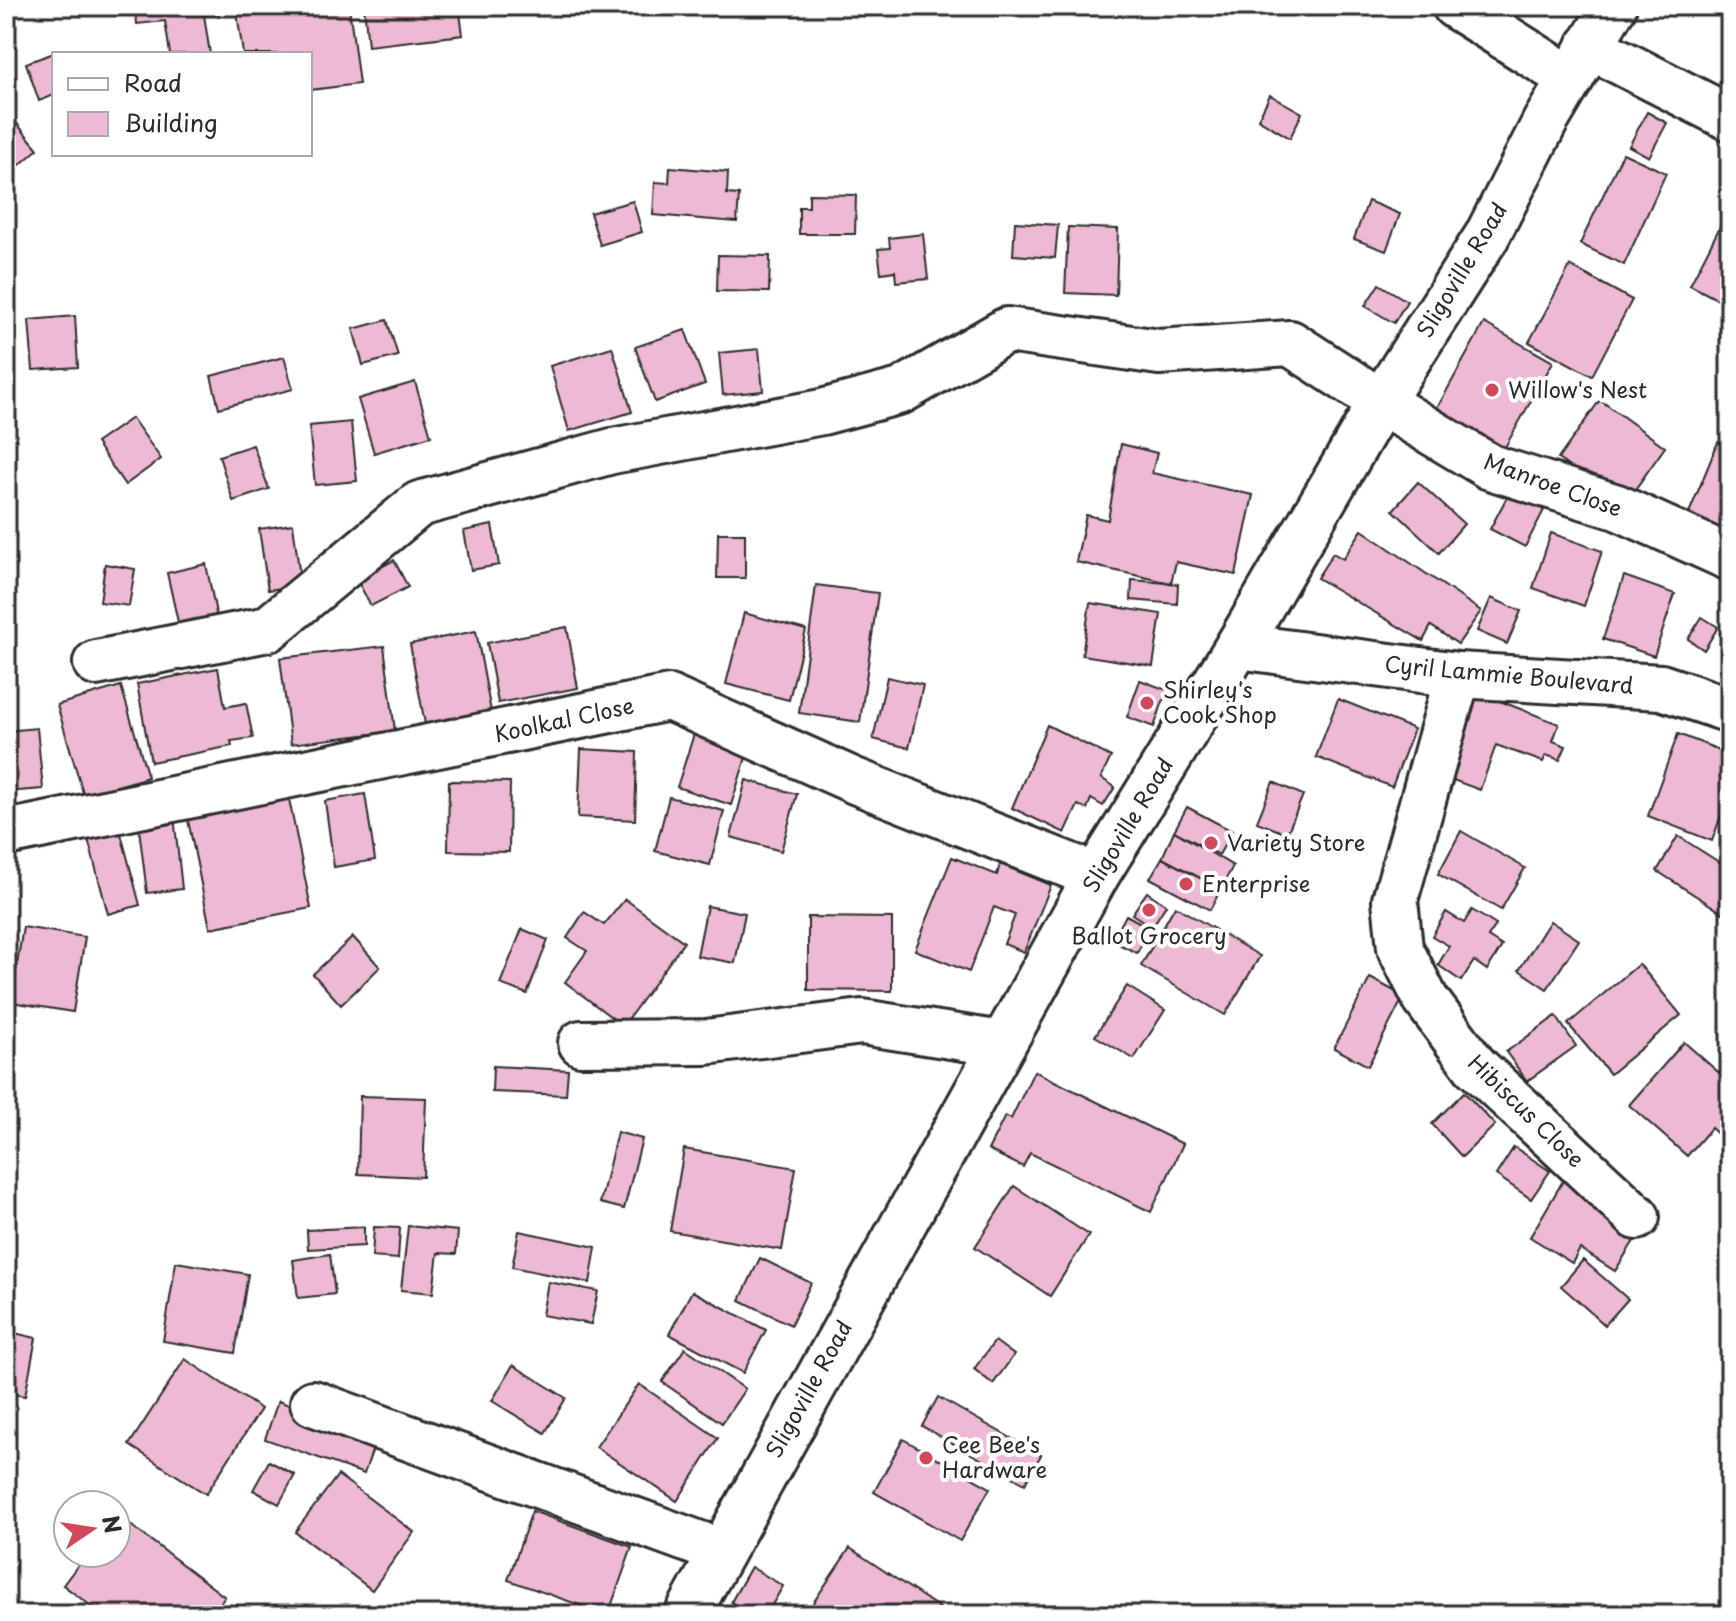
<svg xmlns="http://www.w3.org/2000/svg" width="1736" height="1621" viewBox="0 0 1736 1621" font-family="'Playpen Sans',sans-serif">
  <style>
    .building { fill: #eeb9d4; stroke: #2b2b2b; stroke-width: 2 }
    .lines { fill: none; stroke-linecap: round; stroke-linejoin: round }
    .minor-casing { stroke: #2b2b2b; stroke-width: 50 }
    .minor { stroke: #fff; stroke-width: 44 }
    .poi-dot { fill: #d1495b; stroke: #fff; stroke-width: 3 }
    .labels { text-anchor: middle; stroke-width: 8; stroke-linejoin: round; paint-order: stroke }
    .street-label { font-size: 22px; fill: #2b2b2b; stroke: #fff }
    .poi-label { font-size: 22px; fill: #2b2b2b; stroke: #fff; text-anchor: start }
  </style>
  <rect width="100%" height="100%" fill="#fff"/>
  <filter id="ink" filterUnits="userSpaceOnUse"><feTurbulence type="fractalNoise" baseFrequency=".0125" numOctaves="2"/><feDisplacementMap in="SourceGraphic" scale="16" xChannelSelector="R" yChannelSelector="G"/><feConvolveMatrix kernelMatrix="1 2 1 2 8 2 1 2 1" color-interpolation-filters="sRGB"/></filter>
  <g filter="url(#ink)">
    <g class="building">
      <path d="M135,6H218L219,14L204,15L210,54H170L165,21L137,24Z"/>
      <path d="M236,6H349L359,84L310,90V54H243Z"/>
      <path d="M364,6H459L463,35L368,46Z"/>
      <path d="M54,53V95L39,101L26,63Z"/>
      <path d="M1270,95L1302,113L1290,138L1258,119Z"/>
      <path d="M1647,112L1667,123L1649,157L1629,146Z"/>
      <path d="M14,120L38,149L7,176L6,127Z"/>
      <path d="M1623,153L1666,173L1624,265L1580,244Z"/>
      <path d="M670,167L728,172L727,194L739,195L737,222L653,215L655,182L669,183Z"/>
      <path d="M809,194L856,195L855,234H799V207H809Z"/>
      <path d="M633,201L642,232L600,245L590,213Z"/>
      <path d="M1368,201L1400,214L1386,251L1354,239Z"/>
      <path d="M1728,211L1730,212V306L1690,285Z"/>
      <path d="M1015,222L1058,225L1055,258L1013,255Z"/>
      <path d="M1068,227L1118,229L1116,295L1065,293Z"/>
      <path d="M923,234L928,279L896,282L895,271L881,273L878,249L890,248L889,238Z"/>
      <path d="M718,255L770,256L769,292L717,291Z"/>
      <path d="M1570,266L1632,300L1592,376L1529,342Z"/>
      <path d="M1379,284L1407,301L1394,323L1365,306Z"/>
      <path d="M75,316L78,367L33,370L29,320Z"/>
      <path d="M387,320L398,356L363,365L353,329Z"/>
      <path d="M1484,323L1553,362L1499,458L1431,419Z"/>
      <path d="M685,330L705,384L655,402L635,347Z"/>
      <path d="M612,347L632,412L569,431L550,366Z"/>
      <path d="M759,349L763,391L723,395L719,353Z"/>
      <path d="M284,357L293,389L219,408L211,376Z"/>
      <path d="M415,382L431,436L374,453L358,399Z"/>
      <path d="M1600,400L1665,447L1624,505L1558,459Z"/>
      <path d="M132,418L161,459L125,485L96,443Z"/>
      <path d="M351,422L357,481L315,485L309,426Z"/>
      <path d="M1718,442L1730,447V542L1685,523Z"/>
      <path d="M1121,444L1157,453L1152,473L1253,495L1236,575L1176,562L1171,583L1076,562L1086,515L1108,520Z"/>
      <path d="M253,445L269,489L233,501L219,456Z"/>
      <path d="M1418,482L1464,524L1439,553L1393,510Z"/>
      <path d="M1509,493L1544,510L1525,547L1490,529Z"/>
      <path d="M293,524L301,585L268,590L259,529Z"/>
      <path d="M492,525L499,565L471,570L464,531Z"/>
      <path d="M1362,530L1481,611L1458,644L1431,626L1423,641L1317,578L1333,553L1343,559Z"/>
      <path d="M718,533H745V578H717Z"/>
      <path d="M1551,533L1602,551L1584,606L1533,588Z"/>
      <path d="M394,560L408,587L371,606L357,580Z"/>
      <path d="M105,564L135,569L129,606L100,602Z"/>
      <path d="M206,564L218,623L180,631L167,573Z"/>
      <path d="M1624,576L1675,594L1654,656L1603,639Z"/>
      <path d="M1132,580L1178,584L1177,604L1131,600Z"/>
      <path d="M816,585L878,593L860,722L799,713Z"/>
      <path d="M1491,598L1521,611L1507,644L1477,631Z"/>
      <path d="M1090,603L1161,614L1153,666L1082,655Z"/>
      <path d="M744,613L806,630L789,700L726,684Z"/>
      <path d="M1702,617L1718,627L1704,650L1688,639Z"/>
      <path d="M567,627L578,688L498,703L487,643Z"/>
      <path d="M476,631L491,712L425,724L410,644Z"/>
      <path d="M384,646L395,731L291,744L280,658Z"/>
      <path d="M218,668L225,707L246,703L253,738L231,741L232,746L151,762L137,684Z"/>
      <path d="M887,677L923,685L909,748L873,739Z"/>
      <path d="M1140,680L1167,690L1154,727L1127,717Z"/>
      <path d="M121,686L148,777L84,796L57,705Z"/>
      <path d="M1474,691L1559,724L1553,741L1566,746L1560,760L1546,755L1543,762L1496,745L1480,790L1442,776Z"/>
      <path d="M1338,699L1414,729L1392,787L1316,757Z"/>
      <path d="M1047,725L1111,757L1101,778L1115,787L1103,806L1091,799L1087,809L1078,805L1065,833L1012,808Z"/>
      <path d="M37,728L43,789L6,792V731Z"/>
      <path d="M695,731L749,748L731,805L677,787Z"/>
      <path d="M1678,734L1730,754V790L1712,841L1648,816Z"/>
      <path d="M581,749L637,752L635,820L578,817Z"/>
      <path d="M746,780L797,794L781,851L731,837Z"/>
      <path d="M449,781L510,782L509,852L448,851Z"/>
      <path d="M1273,782L1303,795L1287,834L1257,822Z"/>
      <path d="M288,794L311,908L210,928L187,815Z"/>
      <path d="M365,794L375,860L334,867L325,801Z"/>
      <path d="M669,797L724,811L710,865L655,851Z"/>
      <path d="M1187,807L1232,831L1219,855L1174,831Z"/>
      <path d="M174,816L182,889L147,893L138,820Z"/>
      <path d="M120,830L140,905L108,914L88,839Z"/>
      <path d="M1174,831L1233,866L1221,889L1162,858Z"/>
      <path d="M1461,831L1525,868L1501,910L1438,874Z"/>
      <path d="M1678,836L1730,869V902L1723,913L1657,871Z"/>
      <path d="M952,857L997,875L1000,864L1051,885L1024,952L1004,944L1015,915L994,907L969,972L915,950Z"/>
      <path d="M1162,858L1221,889L1210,910L1150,878Z"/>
      <path d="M1147,892L1166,905L1152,927L1132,914Z"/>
      <path d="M625,899L684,942L623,1026L565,982L587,951L567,938L584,912L604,925Z"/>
      <path d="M707,906L745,913L735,963L697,956Z"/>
      <path d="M1175,906L1260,956L1225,1015L1141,966Z"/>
      <path d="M1472,910L1496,925L1488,937L1502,946L1487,970L1474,961L1461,981L1438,965L1449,946L1432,936L1446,912L1464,923Z"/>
      <path d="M1126,915L1150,928L1137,953L1112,941Z"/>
      <path d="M808,917L892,918V991L808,990Z"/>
      <path d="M1550,921L1579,940L1547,989L1519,970Z"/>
      <path d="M23,927L85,937L73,1012L11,1002Z"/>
      <path d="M522,929L548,940L527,994L500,984Z"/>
      <path d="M353,937L380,967L341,1005L313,974Z"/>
      <path d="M1639,964L1681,1015L1610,1074L1568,1024Z"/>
      <path d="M1370,978L1404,996L1368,1066L1334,1048Z"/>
      <path d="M1127,986L1165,1010L1134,1059L1095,1036Z"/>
      <path d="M1556,1016L1576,1046L1527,1081L1506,1052Z"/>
      <path d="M1684,1042L1725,1078L1730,1072V1145L1711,1128L1687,1156L1629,1105Z"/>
      <path d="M493,1066L568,1070L566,1095L492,1092Z"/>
      <path d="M1034,1071L1183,1144L1151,1212L1030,1153L1023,1167L988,1150L1005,1116L1011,1119Z"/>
      <path d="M1464,1092L1495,1125L1462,1157L1432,1124Z"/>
      <path d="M360,1096L426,1098L423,1177L358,1174Z"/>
      <path d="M617,1132L642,1139L624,1209L600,1203Z"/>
      <path d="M1514,1147L1550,1171L1531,1199L1496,1175Z"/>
      <path d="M684,1149L796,1168L782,1250L670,1231Z"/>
      <path d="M1567,1174L1639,1233L1615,1271L1580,1249L1572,1263L1530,1237Z"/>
      <path d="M1014,1186L1089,1235L1050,1296L975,1247Z"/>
      <path d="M408,1226L458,1231L456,1254L438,1253L433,1293L401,1290Z"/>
      <path d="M364,1227V1246L308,1249L307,1230Z"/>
      <path d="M374,1227L400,1228L398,1259L372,1257Z"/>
      <path d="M519,1231L596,1247L590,1283L512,1267Z"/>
      <path d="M330,1254L335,1294L298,1298L293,1260Z"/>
      <path d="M760,1258L811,1283L791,1325L740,1300Z"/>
      <path d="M1583,1260L1628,1299L1605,1325L1561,1286Z"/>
      <path d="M176,1262L248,1274L235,1353L163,1341Z"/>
      <path d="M548,1282L598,1291L591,1324L542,1315Z"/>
      <path d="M692,1291L766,1330L743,1373L669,1334Z"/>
      <path d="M6,1331L36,1338L25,1396L6,1393Z"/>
      <path d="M995,1341L1014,1355L993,1384L974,1369Z"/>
      <path d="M685,1348L745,1389L722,1423L662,1382Z"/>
      <path d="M185,1359L261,1409L206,1494L129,1445Z"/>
      <path d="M513,1365L566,1398L545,1433L492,1401Z"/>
      <path d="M639,1384L718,1438L677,1501L596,1447Z"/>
      <path d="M938,1397L1041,1455L1025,1484L922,1426Z"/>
      <path d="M278,1401L377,1437L364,1474L265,1439Z"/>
      <path d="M903,1439L990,1488L960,1541L874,1492Z"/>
      <path d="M269,1461L295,1475L279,1504L253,1490Z"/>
      <path d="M338,1475L414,1532L372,1590L295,1532Z"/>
      <path d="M532,1511L632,1547L608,1615L508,1580Z"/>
      <path d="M116,1514L225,1597L211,1615H103L63,1585L87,1553H116Z"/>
      <path d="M850,1548L950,1615H805Z"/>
      <path d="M751,1567L783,1586L766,1615H753L731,1602Z"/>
    </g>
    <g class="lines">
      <defs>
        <g id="minor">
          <path d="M1455,6L1571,79"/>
          <path d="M1589,46L1730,118"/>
          <path d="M1238,646L1458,675L1661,687L1730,710"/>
          <path d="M96,663L268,629L419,504L612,451L822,412L901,391L1007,330L1159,352L1290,343L1381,402L1490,467L1617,507L1730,558"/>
          <path d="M1458,675L1395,900L1400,948L1426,1000L1475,1066L1637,1217"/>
          <path d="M6,833L669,698L855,781L1096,876"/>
          <path d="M581,1043L706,1042L862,1022L1002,1044"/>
          <path d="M313,1403L719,1551"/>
          <path d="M687,1615L1096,876L1238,646L1381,402L1487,236L1545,122L1614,6"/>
        </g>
      </defs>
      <use href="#minor" class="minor-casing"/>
      <use href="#minor" class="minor"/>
    </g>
  </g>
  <g class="poi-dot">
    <circle cx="1492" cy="390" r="8"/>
    <circle cx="1147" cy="703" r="8"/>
    <circle cx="1211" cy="843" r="8"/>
    <circle cx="1186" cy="884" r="8"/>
    <circle cx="1149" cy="910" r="8"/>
    <circle cx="926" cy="1458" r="8"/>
  </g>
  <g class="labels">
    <g class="street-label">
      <text transform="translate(1462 270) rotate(-59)" y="8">Sligoville Road</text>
      <text transform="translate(1553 485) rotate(20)" y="8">Manroe Close</text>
      <text transform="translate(1509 675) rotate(5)" y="8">Cyril Lammie Boulevard</text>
      <text transform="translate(564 720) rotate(-12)" y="8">Koolkal Close</text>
      <text transform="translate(1128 825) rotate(-59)" y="8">Sligoville Road</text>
      <text transform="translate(1526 1111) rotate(44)" y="8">Hibiscus Close</text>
      <text transform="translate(809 1389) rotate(-61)" y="8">Sligoville Road</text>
    </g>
    <g class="poi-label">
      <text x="1508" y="398">Willow's Nest</text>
      <text x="1163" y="698">Shirley's<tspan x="1163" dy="25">Cook Shop</tspan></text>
      <text x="1227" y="851">Variety Store</text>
      <text x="1202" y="892">Enterprise</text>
      <text x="1149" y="944" text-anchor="middle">Ballot Grocery</text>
      <text x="942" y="1453">Cee Bee's<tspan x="942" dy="25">Hardware</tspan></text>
    </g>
  </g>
  <rect width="1736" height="1621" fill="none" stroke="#fff" stroke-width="32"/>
  <rect x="16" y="16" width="1704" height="1589" fill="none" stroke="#2b2b2b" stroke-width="3" filter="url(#ink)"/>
  <rect x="52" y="52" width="260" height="104" fill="#ffffff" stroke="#aaaaaa" stroke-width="2"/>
  <rect x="68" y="78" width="40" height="12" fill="#ffffff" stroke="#aaaaaa" stroke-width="2"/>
  <text x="124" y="92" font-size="24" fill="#2b2b2b">Road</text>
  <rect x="68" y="112" width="40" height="24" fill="#eeb9d4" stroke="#aaaaaa" stroke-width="2"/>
  <text x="124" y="132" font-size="24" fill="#2b2b2b">Building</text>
  <g transform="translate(92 1529) rotate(77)"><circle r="38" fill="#ffffff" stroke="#aaaaaa" stroke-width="2"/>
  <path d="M0-6L14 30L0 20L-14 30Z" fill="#d1495b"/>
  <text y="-12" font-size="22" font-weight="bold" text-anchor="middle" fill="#2b2b2b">N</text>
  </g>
</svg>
